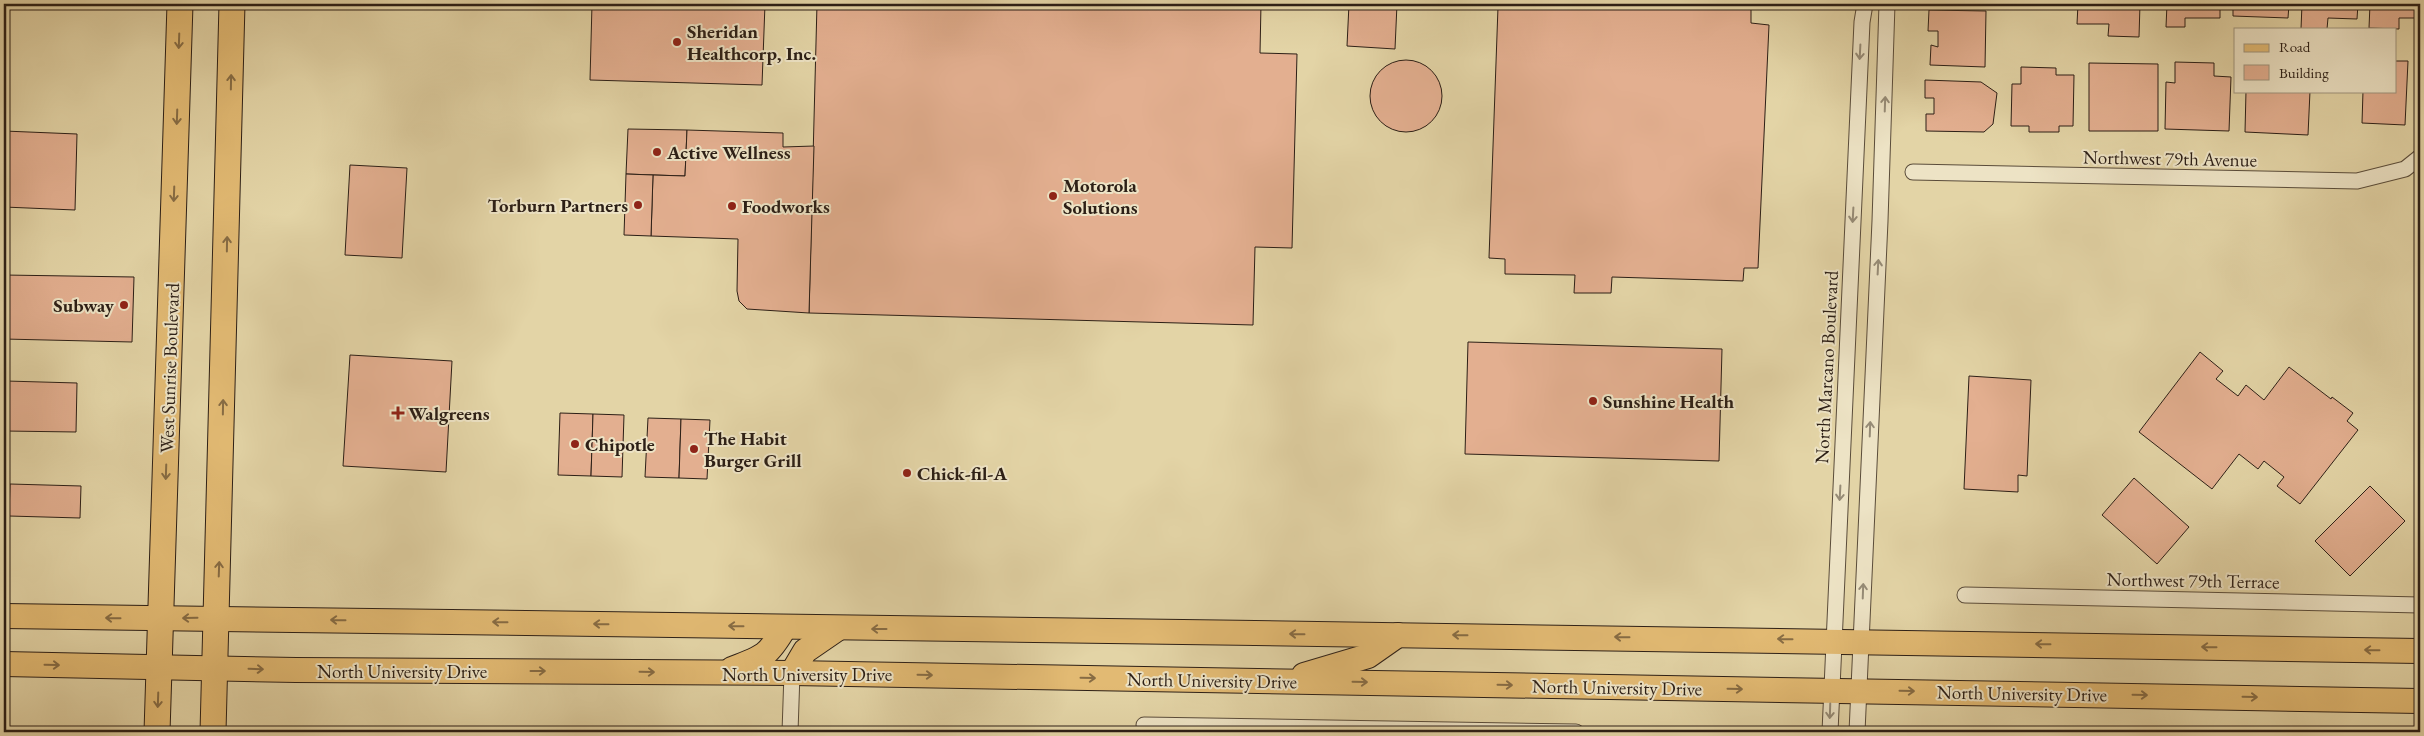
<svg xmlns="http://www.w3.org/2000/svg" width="2424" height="736" viewBox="0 0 2424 736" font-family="'EB Garamond',serif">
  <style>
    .building { fill: #e3af90; stroke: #2c1f16 }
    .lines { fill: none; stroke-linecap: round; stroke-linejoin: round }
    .minor-casing { stroke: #5a4c3a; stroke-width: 17 }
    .primary-casing { stroke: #2c1f16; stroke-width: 26 }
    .trunk-casing { stroke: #2c1f16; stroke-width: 27 }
    .minor { stroke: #ede3c5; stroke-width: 15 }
    .primary { stroke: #e2ba73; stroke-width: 24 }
    .trunk { stroke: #e2ba73; stroke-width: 25 }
    .oneway { stroke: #876c44 }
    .oneway2 { stroke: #968b76 }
    .poi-dot { fill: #8f2418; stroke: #ede3c5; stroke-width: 2 }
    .labels { text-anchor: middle; stroke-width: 4; stroke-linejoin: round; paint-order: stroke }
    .poi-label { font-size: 19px; font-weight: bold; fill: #2c1f16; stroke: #ede3c5; text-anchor: start }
    .street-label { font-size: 19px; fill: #2c1f16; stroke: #ede3c5 }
  </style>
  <rect width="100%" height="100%" fill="#e3d4a6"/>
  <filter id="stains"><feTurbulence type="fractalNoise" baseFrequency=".004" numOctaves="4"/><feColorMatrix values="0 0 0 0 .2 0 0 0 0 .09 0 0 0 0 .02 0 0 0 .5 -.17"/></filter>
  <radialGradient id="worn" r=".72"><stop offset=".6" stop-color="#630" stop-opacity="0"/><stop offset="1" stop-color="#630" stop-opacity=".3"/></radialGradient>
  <g class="building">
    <path d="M592,4H765L762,85L590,80Z"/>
    <path d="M817,4H1261L1260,53L1297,54L1292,248L1255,247L1253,325L809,313Z"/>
    <path d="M1349,4H1397L1395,49L1347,46Z"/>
    <path d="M1519,4H1751V23L1769,25L1758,268H1744L1743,281L1612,277L1611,293H1574L1575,275L1505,274V259L1489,258L1498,7L1519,8Z"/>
    <path d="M2078,4H2140L2139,37L2108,36L2109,24H2077Z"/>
    <path d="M2167,4H2220V18H2185V27H2166Z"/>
    <path d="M2233,4H2289L2288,18L2233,16Z"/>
    <path d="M2302,4H2358L2357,19L2328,18L2327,29H2301Z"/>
    <path d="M2370,4H2420V18H2399V29L2369,28Z"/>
    <path d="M1929,10L1986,11L1985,67L1930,65L1931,45L1938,47V31H1928Z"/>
    <circle cx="1406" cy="96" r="36"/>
    <path d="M2395,61H2408L2405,125L2362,123L2363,91H2395Z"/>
    <path d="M2175,62L2214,63V76L2231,77L2229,131L2165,129L2166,82L2175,83Z"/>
    <path d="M2089,63L2158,64V131H2089Z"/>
    <path d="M2021,67L2056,68V75H2074L2073,126H2059V132H2029V126H2011L2012,84H2021Z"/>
    <path d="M1925,80L1981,82L1997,93L1993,124L1984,132L1926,131V114H1934V98H1925Z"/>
    <path d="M2246,91H2310L2308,135L2245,132Z"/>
    <path d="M628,129L687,130L685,176L626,174Z"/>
    <path d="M687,130L783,133V147L814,146L809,313L747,309L739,301L737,291L738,239L651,236L653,175L685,176Z"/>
    <path d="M4,131L77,134L75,210L4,207Z"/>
    <path d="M350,165L407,168L402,258L345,255Z"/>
    <path d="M626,174L653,175L651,236L624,235Z"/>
    <path d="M4,275L134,277L132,342L4,339Z"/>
    <path d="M1468,342L1722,349L1719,461L1465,454Z"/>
    <path d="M2200,352L2223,371L2216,379L2238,396L2246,385L2264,400L2289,367L2331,399L2332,397L2353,413L2347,421L2358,430L2300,504L2277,486L2284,477L2264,461L2258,469L2239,454L2212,489L2139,432Z"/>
    <path d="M350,355L452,361L446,472L343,466Z"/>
    <path d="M1969,376L2031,380L2027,476L2018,475V492L1964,489Z"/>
    <path d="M6,381L77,383L76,432L5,431Z"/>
    <path d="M560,413L593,414L591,476L558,475Z"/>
    <path d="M593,414L624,415L622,477L591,476Z"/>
    <path d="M648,418L681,419L679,478L645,477Z"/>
    <path d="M681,419L710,420L707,479L679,478Z"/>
    <path d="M2134,478L2189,527L2157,564L2102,515Z"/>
    <path d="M10,484L81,486L80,518L9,516Z"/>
    <path d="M2370,486L2405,521L2350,576L2315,541Z"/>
  </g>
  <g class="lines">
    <defs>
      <g id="minor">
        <path d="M1913,172L2357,181L2405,169L2420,157"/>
        <path d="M1965,595L2420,605"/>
        <path d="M1144,725L1576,732"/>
        <path d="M790,732L792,673"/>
        <path d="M1830,732L1862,22L1865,4"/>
        <path d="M1857,732L1880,221L1887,4"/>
      </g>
      <g id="primary">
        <path d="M4,616C809,629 1615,635 2420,651"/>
        <path d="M4,664L296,670L792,673L2420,701"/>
        <path d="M732,669C764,657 768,656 785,627"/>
        <path d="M792,673L805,651L837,629"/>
        <path d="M1304,675L1368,656L1398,635"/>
      </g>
      <g id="trunk">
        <path d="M157,732L180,4"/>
        <path d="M213,732L232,4"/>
      </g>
    </defs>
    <use href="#minor" class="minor-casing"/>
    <use href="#primary" class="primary-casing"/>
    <use href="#trunk" class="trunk-casing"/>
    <use href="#minor" class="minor"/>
    <use href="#primary" class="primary"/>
    <use href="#trunk" class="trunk"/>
  </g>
  <defs><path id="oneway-shaft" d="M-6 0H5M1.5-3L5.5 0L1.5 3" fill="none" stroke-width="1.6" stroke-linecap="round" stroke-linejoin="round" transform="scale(1.25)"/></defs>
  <g class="oneway">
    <use href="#oneway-shaft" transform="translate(179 41) rotate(92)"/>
    <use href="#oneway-shaft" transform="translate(231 82) rotate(-89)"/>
    <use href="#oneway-shaft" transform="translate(177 117) rotate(92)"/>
    <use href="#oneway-shaft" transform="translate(174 194) rotate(92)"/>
    <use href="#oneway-shaft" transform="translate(227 244) rotate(-89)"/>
    <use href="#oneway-shaft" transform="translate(223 407) rotate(-89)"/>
    <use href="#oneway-shaft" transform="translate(166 472) rotate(92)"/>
    <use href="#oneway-shaft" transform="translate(219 569) rotate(-88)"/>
    <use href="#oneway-shaft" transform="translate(113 618) rotate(-179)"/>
    <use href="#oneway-shaft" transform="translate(190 618) rotate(179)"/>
    <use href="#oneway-shaft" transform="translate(338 620) rotate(-179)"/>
    <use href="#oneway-shaft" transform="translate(500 622) rotate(-179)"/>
    <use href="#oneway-shaft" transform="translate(601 624) rotate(-179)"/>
    <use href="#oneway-shaft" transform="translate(736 626) rotate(-179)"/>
    <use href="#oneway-shaft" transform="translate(879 629) rotate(-180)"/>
    <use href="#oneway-shaft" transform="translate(1297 634) rotate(-179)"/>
    <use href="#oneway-shaft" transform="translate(1460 635) rotate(-179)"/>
    <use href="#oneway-shaft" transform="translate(1622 637) rotate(-179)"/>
    <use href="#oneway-shaft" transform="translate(1785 639) rotate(-179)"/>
    <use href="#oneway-shaft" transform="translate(2043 644) rotate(-179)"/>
    <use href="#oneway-shaft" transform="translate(2209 647) rotate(-179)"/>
    <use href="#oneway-shaft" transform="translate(2372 650) rotate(-179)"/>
    <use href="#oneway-shaft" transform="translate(52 665) rotate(1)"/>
    <use href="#oneway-shaft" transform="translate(256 669) rotate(2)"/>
    <use href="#oneway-shaft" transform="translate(538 671)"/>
    <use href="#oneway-shaft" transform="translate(647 672) rotate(1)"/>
    <use href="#oneway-shaft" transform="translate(925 675) rotate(1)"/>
    <use href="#oneway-shaft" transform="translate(1088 678) rotate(1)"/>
    <use href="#oneway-shaft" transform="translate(1360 682) rotate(1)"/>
    <use href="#oneway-shaft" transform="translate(1505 685) rotate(1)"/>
    <use href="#oneway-shaft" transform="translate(1735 689) rotate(1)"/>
    <use href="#oneway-shaft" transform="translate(1907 691) rotate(1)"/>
    <use href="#oneway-shaft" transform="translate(2140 695) rotate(1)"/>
    <use href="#oneway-shaft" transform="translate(2250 697) rotate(1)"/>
    <use href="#oneway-shaft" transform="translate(158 700) rotate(92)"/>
  </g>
  <g class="oneway2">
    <use href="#oneway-shaft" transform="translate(1860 52) rotate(93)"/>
    <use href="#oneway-shaft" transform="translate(1885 104) rotate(-88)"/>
    <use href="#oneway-shaft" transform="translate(1853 215) rotate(93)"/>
    <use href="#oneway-shaft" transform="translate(1878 267) rotate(-87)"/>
    <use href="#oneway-shaft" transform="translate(1870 429) rotate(-88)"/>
    <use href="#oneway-shaft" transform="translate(1840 493) rotate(93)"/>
    <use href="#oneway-shaft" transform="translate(1863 591) rotate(-88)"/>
    <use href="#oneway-shaft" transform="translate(1830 711) rotate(92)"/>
  </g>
  <g class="poi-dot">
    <circle cx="677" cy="42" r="5"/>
    <circle cx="657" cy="152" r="5"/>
    <circle cx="1053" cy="196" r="5"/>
    <circle cx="638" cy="205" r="5"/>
    <circle cx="732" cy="206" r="5"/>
    <circle cx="124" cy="305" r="5"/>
    <circle cx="1593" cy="401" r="5"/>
    <path d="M395.5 405.5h5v5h5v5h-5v5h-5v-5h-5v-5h5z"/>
    <circle cx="575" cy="444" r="5"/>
    <circle cx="694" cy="449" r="5"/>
    <circle cx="907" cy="473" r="5"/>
  </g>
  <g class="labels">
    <g class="poi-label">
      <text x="687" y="38">Sheridan<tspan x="687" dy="22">Healthcorp, Inc.</tspan></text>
      <text x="667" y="159">Active Wellness</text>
      <text x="1063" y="192">Motorola<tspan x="1063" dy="22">Solutions</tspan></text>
      <text x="628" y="212" text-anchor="end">Torburn Partners</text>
      <text x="742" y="213">Foodworks</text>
      <text x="114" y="312" text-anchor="end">Subway</text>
      <text x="1603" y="408">Sunshine Health</text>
      <text x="408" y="420">Walgreens</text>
      <text x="704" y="445">The Habit<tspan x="704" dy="22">Burger Grill</tspan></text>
      <text x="585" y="451">Chipotle</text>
      <text x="917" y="480">Chick-fil-A</text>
    </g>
    <g class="street-label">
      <text transform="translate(2170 158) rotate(1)" y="7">Northwest 79th Avenue</text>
      <text transform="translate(1826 367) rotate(-87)" y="7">North Marcano Boulevard</text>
      <text transform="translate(169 368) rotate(-88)" y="7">West Sunrise Boulevard</text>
      <text transform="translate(2193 580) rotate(1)" y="7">Northwest 79th Terrace</text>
      <text x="402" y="678">North University Drive</text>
      <text x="807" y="681">North University Drive</text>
      <text transform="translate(1212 680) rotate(1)" y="7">North University Drive</text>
      <text transform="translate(1617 687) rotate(1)" y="7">North University Drive</text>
      <text transform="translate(2022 693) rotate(1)" y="7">North University Drive</text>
    </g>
  </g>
  <rect width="2424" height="736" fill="none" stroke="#e3d4a6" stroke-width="20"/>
  <rect x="5" y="5" width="2414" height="726" fill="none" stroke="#2c1f16" stroke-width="2.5"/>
  <rect x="10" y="10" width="2404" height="716" fill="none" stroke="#2c1f16"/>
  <rect x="2234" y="28" width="162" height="65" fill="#ede3c5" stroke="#a0957f"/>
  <rect x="2244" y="44" width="25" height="8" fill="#e2ba73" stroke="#a0957f"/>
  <text x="2279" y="52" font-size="15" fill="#2c1f16">Road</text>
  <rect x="2244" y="65" width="25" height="15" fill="#e3af90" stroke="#a0957f"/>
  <text x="2279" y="78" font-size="15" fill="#2c1f16">Building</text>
  <rect width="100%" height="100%" filter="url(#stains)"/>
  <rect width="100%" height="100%" fill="url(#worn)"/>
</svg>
